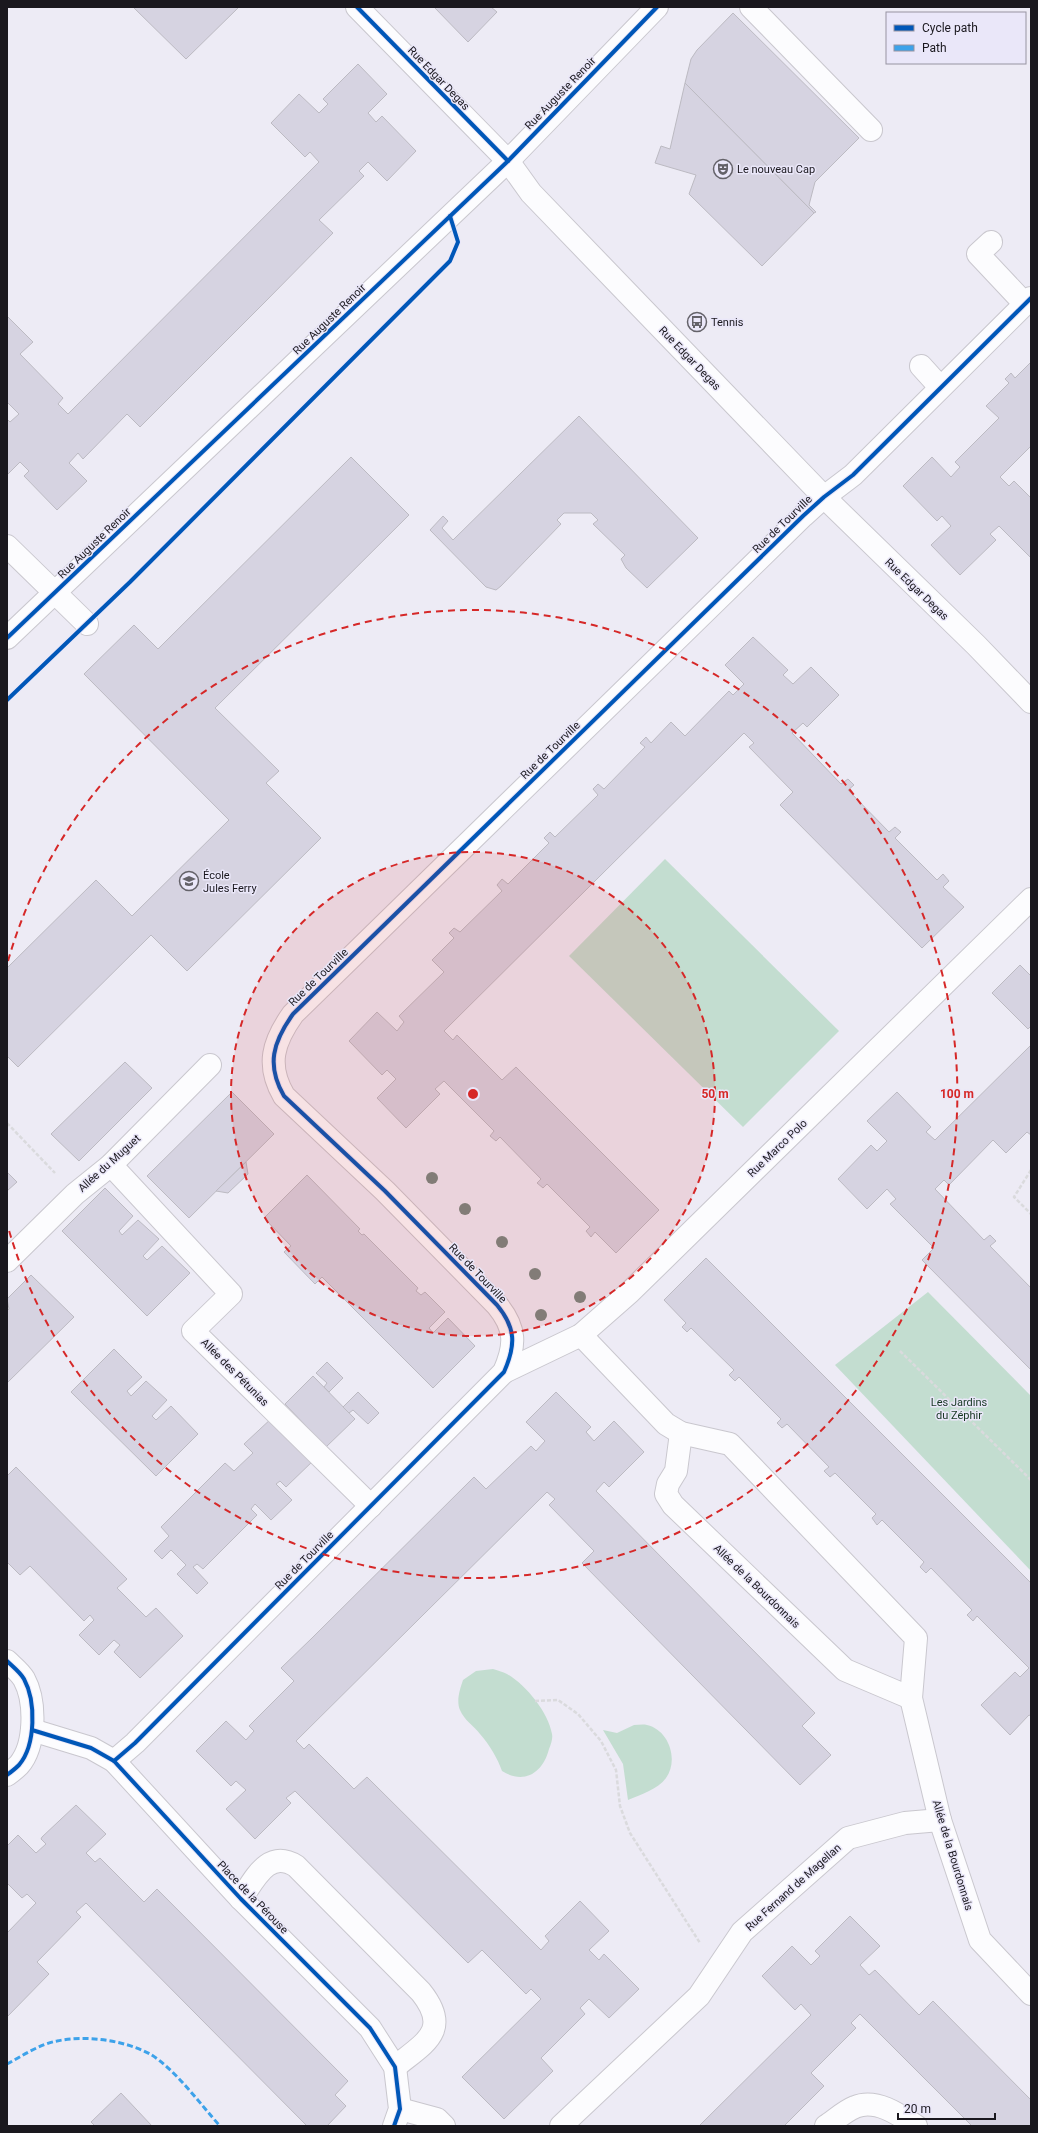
<svg xmlns="http://www.w3.org/2000/svg" width="1038" height="2133" viewBox="0 0 1038 2133" font-family="Roboto,sans-serif">
  <style>
    .green { fill: #c3ddd0 }
    .building { fill: #d6d3e1; stroke: #bcbac2 }
    .lines { fill: none; stroke-linecap: round; stroke-linejoin: round }
    .minor-casing { stroke: #c9c7ce; stroke-width: 24 }
    .path { stroke: #dadadd; stroke-width: 2.5; stroke-dasharray: 4 2; stroke-linecap: butt }
    .minor { stroke: #fcfcfe; stroke-width: 22 }
    .quiet { stroke: #3da2ea; stroke-width: 3; stroke-dasharray: 6 3; stroke-linecap: butt }
    .cycleway-casing { stroke: #eae7f9; stroke-width: 6 }
    .cycleway { stroke: #0057b8; stroke-width: 4 }
    .tree { fill: #778882 }
    .ring { fill: none; stroke: #d62828; stroke-width: 2; stroke-dasharray: 7 5 }
    .labels { text-anchor: middle; stroke-width: 3; stroke-linejoin: round; paint-order: stroke }
    .street-label { font-size: 11px; fill: #1a181e; stroke: #eae7f9 }
    .poi-label { font-size: 11px; fill: #1a181e; stroke: #eae7f9; text-anchor: start }
    .park-label { font-size: 11px; fill: #173723; stroke: #eae7f9 }
    .centre { fill: #d62828; stroke: #eae7f9; stroke-width: 2 }
    .ring-label { font-size: 12px; text-anchor: middle; font-weight: bold; fill: #d62828; stroke: #eae7f9; stroke-width: 3; stroke-linejoin: round; paint-order: stroke }
  </style>
  <rect width="100%" height="100%" fill="#edebf5"/>
  <g class="green">
    <path d="M665,859L839,1031L743,1127L569,956Z"/>
    <path d="M928,1292L1031,1396V1571L835,1365Z"/>
    <path d="M493,1669C497,1670 503,1672 507,1674C526,1685 548,1712 552,1734C553,1738 551,1744 549,1749C543,1773 524,1785 502,1771C498,1759 489,1744 480,1734C474,1726 464,1720 460,1710C456,1701 460,1689 463,1680L476,1671Z"/>
    <path d="M634,1725C638,1725 643,1724 647,1725C669,1730 679,1760 666,1778C658,1789 640,1795 628,1800L623,1764L603,1730L617,1733Z"/>
  </g>
  <g class="building">
    <path d="M133,7H239L186,59Z"/>
    <path d="M434,7H491L497,12L468,42Z"/>
    <path d="M733,13L859,138L815,182L809,205L816,212L814,213L685,83L691,59L697,50Z"/>
    <path d="M358,64L387,94L368,113L376,122L382,116L416,151L387,181L368,162L359,171L364,176L319,220L333,233L265,302L140,427L127,414L83,459L78,453L69,463L87,481L57,510L24,476L29,471L20,462L7,475V419L10,422L19,414L7,402V316L33,342L20,354L63,398L58,404L68,414L319,162L310,152L305,157L271,123L299,94L319,113L328,104L323,99Z"/>
    <path d="M685,83L814,213L762,266L689,194L696,175L655,163L661,146L670,149Z"/>
    <path d="M1031,362V446L1000,477L1009,486L1014,481L1031,498V558L999,526L990,534L996,540L960,575L931,545L951,526L942,516L937,521L903,486L932,457L951,477L960,467L955,462L999,418L986,406L1009,383L1005,379L1011,373L1015,378Z"/>
    <path d="M579,416L698,538L647,588L626,568L621,559L625,555L593,524L598,520L591,513H564L557,520L561,524L501,586L496,590L486,587L430,530L443,516L448,521L442,528L453,540Z"/>
    <path d="M351,457L409,515L215,708L279,771L266,783L321,838L187,971L151,935L18,1067L7,1056V968L96,880L132,916L229,820L84,674L134,625L158,649Z"/>
    <path d="M753,637L788,670L783,675L793,684L811,667L839,695L807,727L803,723L792,733L841,784L848,779L854,785L848,790L889,832L895,827L901,832L895,838L937,880L943,874L949,881L943,887L964,907L922,948L780,805L793,792L749,747L754,743L744,733L444,1031L453,1040L457,1035L502,1080L516,1067L659,1210L616,1253L595,1232L591,1237L586,1231L590,1227L547,1184L543,1188L537,1183L541,1179L500,1137L496,1141L490,1136L494,1131L444,1081L435,1089L440,1094L406,1128L377,1098L396,1079L387,1070L382,1075L349,1041L377,1012L397,1031L404,1022L399,1016L444,972L432,960L454,938L449,933L454,928L460,932L502,891L497,885L502,879L508,884L549,843L544,838L550,832L555,837L596,797L598,795L593,789L598,784L604,789L645,747L640,743L646,737L651,743L671,722L685,736L729,691L733,695L744,684L725,665Z"/>
    <path d="M1020,965L1031,976V1026L1028,1029L992,993Z"/>
    <path d="M1031,1045V1135L1027,1132L1006,1153L993,1140L949,1185L944,1180L935,1189L984,1240L990,1235L996,1241L990,1246L1031,1288V1370L922,1260L934,1248L890,1204L896,1199L887,1189L867,1209L838,1179L871,1145L877,1151L887,1141L867,1121L897,1092L931,1127L926,1132L935,1140Z"/>
    <path d="M125,1062L152,1088L79,1161L51,1134Z"/>
    <path d="M232,1092L274,1134L189,1218L147,1176Z"/>
    <path d="M246,1162L248,1174L228,1193L216,1191Z"/>
    <path d="M7,1172L17,1182L7,1191Z"/>
    <path d="M307,1175L360,1229L358,1231L362,1235L364,1234L418,1288L416,1291L421,1295L425,1292L445,1312L429,1328L433,1333L448,1318L475,1346L433,1388L322,1277L315,1284L284,1252L291,1246L264,1218Z"/>
    <path d="M105,1188L133,1216L119,1231L122,1235L138,1220L159,1239L143,1256L147,1260L162,1246L190,1273L147,1316L62,1231Z"/>
    <path d="M706,1258L1031,1583V1716L1029,1715L1010,1735L981,1705L1015,1672L1020,1677L1029,1668L977,1616L973,1621L967,1615L972,1610L931,1568L926,1573L920,1567L924,1562L882,1520L877,1525L872,1518L876,1514L835,1473L830,1477L824,1471L829,1467L787,1424L782,1428L777,1423L781,1419L739,1377L735,1381L729,1375L734,1370L691,1328L687,1332L682,1327L686,1323L664,1300Z"/>
    <path d="M31,1275L74,1317L7,1383V1311L9,1309L7,1299Z"/>
    <path d="M114,1349L142,1377L127,1391L131,1396L146,1381L167,1400L152,1416L156,1420L171,1406L198,1434L156,1476L71,1392Z"/>
    <path d="M327,1362L343,1378L329,1392L324,1387L327,1383L316,1373Z"/>
    <path d="M313,1376L355,1419L326,1447L285,1404Z"/>
    <path d="M358,1392L379,1413L368,1424L353,1410L349,1413L343,1407Z"/>
    <path d="M556,1392L591,1427L586,1432L594,1441L614,1421L644,1452L609,1487L604,1482L596,1491L815,1713L802,1726L831,1755L800,1785L582,1563L594,1551L549,1505L555,1499L547,1492L296,1741L304,1749L309,1744L354,1789L367,1777L541,1950L549,1941L545,1936L580,1901L609,1931L589,1950L599,1960L604,1954L639,1989L609,2018L589,1999L580,2008L585,2014L541,2058L553,2071L504,2119L462,2077L541,1999L531,1989L526,1994L482,1950L468,1963L295,1791L286,1798L291,1803L255,1839L226,1809L246,1790L236,1781L231,1786L196,1751L226,1721L246,1740L254,1731L249,1726L294,1681L281,1668L312,1638L474,1477L486,1489L531,1446L536,1451L545,1441L526,1422Z"/>
    <path d="M273,1417L315,1459L286,1487L280,1481L276,1484L292,1500L271,1520L255,1504L251,1509L257,1515L203,1569L197,1564L193,1567L208,1583L197,1594L177,1574L186,1565L171,1550L162,1559L154,1551L169,1536L161,1527L225,1463L234,1471L253,1453L244,1444Z"/>
    <path d="M16,1467L127,1579L117,1588L146,1617L156,1608L183,1636L140,1678L114,1652L120,1645L114,1640L99,1655L79,1635L94,1620L90,1615L84,1621L30,1566L20,1575L7,1562V1476Z"/>
    <path d="M76,1805L106,1834L86,1853L95,1862L100,1858L144,1902L157,1889L348,2081L335,2095L346,2106L327,2126H307L86,1903L76,1912L81,1917L37,1962L49,1974L7,2017V1933L36,1903L27,1894L22,1898L7,1883V1846L18,1835L36,1853L46,1844L41,1839L42,1837Z"/>
    <path d="M850,1916L880,1946L860,1965L869,1975L875,1970L919,2015L933,2001L1031,2100V2126H972L860,2014L851,2023L856,2028L811,2073L824,2086L784,2126H699L811,2015L801,2004L795,2010L762,1976L792,1946L811,1965L820,1956L815,1951Z"/>
    <path d="M121,2093L152,2126H95L91,2122Z"/>
  </g>
  <g class="lines">
    <defs>
      <g id="minor">
        <path d="M357,7L508,161L531,193L824,497L976,645L1031,702"/>
        <path d="M751,7L871,130"/>
        <path d="M991,242L978,254L1025,304"/>
        <path d="M921,366L940,387"/>
        <path d="M7,546L87,624"/>
        <path d="M7,638L508,161L657,7"/>
        <path d="M111,1165L231,1294L193,1331L371,1506"/>
        <path d="M7,1261L75,1194L111,1165L210,1065"/>
        <path d="M581,1335L666,1424L681,1433L730,1444L916,1638L911,1698L940,1820L980,1940L1031,1994"/>
        <path d="M504,1372L581,1335L630,1292L1031,899"/>
        <path d="M681,1433L676,1471L668,1484L666,1494L673,1505L845,1670L911,1698"/>
        <path d="M7,1661C12,1666 20,1672 24,1679C36,1701 36,1745 19,1765C15,1769 11,1772 7,1775"/>
        <path d="M32,1730L91,1748L114,1761L241,1899L370,2028L395,2067L400,2109L394,2126"/>
        <path d="M114,1761L135,1743L504,1372C516,1345 516,1328 497,1305L385,1191L284,1096C266,1065 273,1042 293,1014L803,516L824,497L853,475L1031,298"/>
        <path d="M241,1899C255,1879 268,1849 296,1866L421,1992C452,2031 424,2043 395,2067"/>
        <path d="M400,2109L437,2119L444,2126"/>
        <path d="M561,2126L699,1996L742,1932L848,1838L905,1823L940,1820"/>
        <path d="M826,2126C835,2120 845,2111 855,2107C876,2098 900,2115 916,2126"/>
      </g>
    </defs>
    <use href="#minor" class="minor-casing"/>
    <g class="path">
      <path d="M7,1123L55,1173"/>
      <path d="M1031,1170L1014,1197L1031,1214"/>
      <path d="M900,1351L1031,1480"/>
      <path d="M535,1701L558,1700L578,1714L601,1741L616,1770L620,1806L630,1833L700,1943"/>
    </g>
    <use href="#minor" class="minor"/>
    <path class="quiet" d="M7,2064C22,2056 40,2044 57,2041C85,2035 124,2040 150,2054C174,2068 201,2105 220,2126"/>
    <defs>
      <g id="cycleway">
        <path d="M357,7L508,161"/>
        <path d="M7,638L508,161L657,7"/>
        <path d="M7,700L130,582L450,261L458,242L450,216"/>
        <path d="M7,1661C12,1666 20,1672 24,1679C36,1701 36,1745 19,1765C15,1769 11,1772 7,1775"/>
        <path d="M32,1730L91,1748L114,1761L241,1899L370,2028L395,2067L400,2109L394,2126"/>
        <path d="M114,1761L135,1743L504,1372C516,1345 516,1328 497,1305L385,1191L284,1096C266,1065 273,1042 293,1014L803,516L824,497L853,475L1031,298"/>
      </g>
    </defs>
    <use href="#cycleway" class="cycleway-casing"/>
    <use href="#cycleway" class="cycleway"/>
  </g>
  <g class="tree">
    <circle cx="432" cy="1178" r="6"/>
    <circle cx="465" cy="1209" r="6"/>
    <circle cx="502" cy="1242" r="6"/>
    <circle cx="535" cy="1274" r="6"/>
    <circle cx="580" cy="1297" r="6"/>
    <circle cx="541" cy="1315" r="6"/>
  </g>
  <circle cx="473" cy="1094" r="242" fill="#d62828" fill-opacity=".12"/>
  <g class="ring">
    <circle cx="473" cy="1094" r="242"/>
    <path d="M8 961A484 484 0 1 1 8 1227"/>
  </g>
  <defs>
    <symbol id="theatre-ring" viewBox="-11 -11 22 22"><circle r="9.5" fill="#eae7f9" stroke="#646269" stroke-width="1.5"/><path d="M-5-5.5Q0-4 5-5.5V0Q5 5 0 6Q-5 5-5 0ZM-3.3-2.5H-1v1.5H-3.3ZM1-2.5H3.3v1.5H1ZM-2.8 1Q0 5.5 2.8 1Z" fill="#646269"/></symbol>
    <symbol id="bus-ring" viewBox="-11 -11 22 22"><circle r="9.5" fill="#eae7f9" stroke="#646269" stroke-width="1.5"/><path d="M-5-6H5V4H4V6H2V4H-2V6H-4V4H-5ZM-3.5-4V0h7V-4ZM-3.5 1.2v1.5H-2V1.2ZM2 1.2v1.5H3.5V1.2Z" fill="#646269"/></symbol>
    <symbol id="school-ring" viewBox="-11 -11 22 22"><circle r="9.5" fill="#eae7f9" stroke="#646269" stroke-width="1.5"/><path d="M0-5L7-2L0 1L-7-2ZM-4 1L0 2.5L4 1V4Q0 6-4 4Z" fill="#646269"/></symbol>
  </defs>
  <g fill-rule="evenodd">
    <use href="#theatre-ring" x="712" y="158" width="22" height="22"/>
    <use href="#bus-ring" x="686" y="311" width="22" height="22"/>
    <use href="#school-ring" x="178" y="870" width="22" height="22"/>
  </g>
  <g class="labels">
    <g class="street-label">
      <text transform="translate(439 78) rotate(46)" y="4">Rue Edgar Degas</text>
      <text transform="translate(560 93) rotate(-46)" y="4">Rue Auguste Renoir</text>
      <text transform="translate(329 319) rotate(-44)" y="4">Rue Auguste Renoir</text>
      <text transform="translate(690 358) rotate(46)" y="4">Rue Edgar Degas</text>
      <text transform="translate(782 524) rotate(-44)" y="4">Rue de Tourville</text>
      <text transform="translate(94 543) rotate(-44)" y="4">Rue Auguste Renoir</text>
      <text transform="translate(917 589) rotate(44)" y="4">Rue Edgar Degas</text>
      <text transform="translate(550 750) rotate(-44)" y="4">Rue de Tourville</text>
      <text transform="translate(318 977) rotate(-44)" y="4">Rue de Tourville</text>
      <text transform="translate(777 1148) rotate(-44)" y="4">Rue Marco Polo</text>
      <text transform="translate(109 1163) rotate(-42)" y="4">Allée du Muguet</text>
      <text transform="translate(478 1273) rotate(46)" y="4">Rue de Tourville</text>
      <text transform="translate(235 1372) rotate(45)" y="4">Allée des Pétunias</text>
      <text transform="translate(304 1560) rotate(-45)" y="4">Rue de Tourville</text>
      <text transform="translate(757 1586) rotate(44)" y="4">Allée de la Bourdonnais</text>
      <text transform="translate(953 1855) rotate(73)" y="4">Allée de la Bourdonnais</text>
      <text transform="translate(793 1887) rotate(-42)" y="4">Rue Fernand de Magellan</text>
      <text transform="translate(253 1897) rotate(46)" y="4">Place de la Pérouse</text>
    </g>
    <g class="poi-label">
      <text x="737" y="173">Le nouveau Cap</text>
      <text x="711" y="326">Tennis</text>
      <text x="203" y="879">École<tspan x="203" dy="13">Jules Ferry</tspan></text>
    </g>
    <g class="park-label">
      <text x="959" y="1406">Les Jardins<tspan x="959" dy="13">du Zéphir</tspan></text>
    </g>
  </g>
  <circle cx="473" cy="1094" r="6" class="centre"/>
  <g class="ring-label">
    <text x="715" y="1098">50 m</text>
    <text x="957" y="1098">100 m</text>
  </g>
  <rect width="1038" height="2133" fill="none" stroke="#1a181e" stroke-width="16"/>
  <rect x="886" y="12" width="140" height="52" fill="#eae7f9" stroke="#9794a1"/>
  <rect x="894" y="25" width="20" height="6" fill="#0057b8" stroke="#9794a1"/>
  <text x="922" y="32" font-size="12" fill="#1a181e">Cycle path</text>
  <rect x="894" y="45" width="20" height="6" fill="#3da2ea" stroke="#9794a1"/>
  <text x="922" y="52" font-size="12" fill="#1a181e">Path</text>
  <path d="M898 2113v6h97v-6" fill="none" stroke="#1a181e" stroke-width="2"/>
  <text x="904" y="2113" font-size="12" fill="#1a181e" stroke="#eae7f9" stroke-width="3" paint-order="stroke">20 m</text>
</svg>
